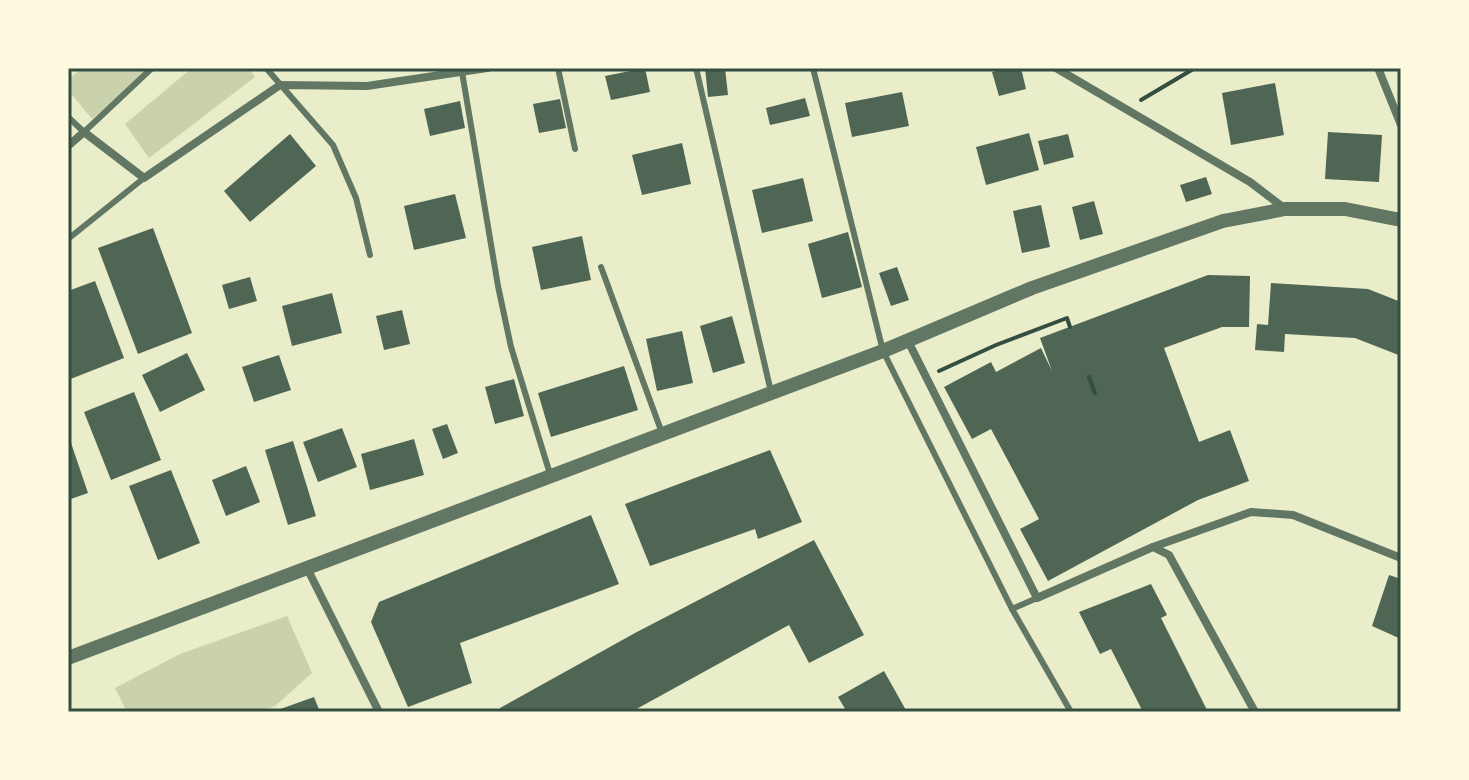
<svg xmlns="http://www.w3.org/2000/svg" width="1469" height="780" viewBox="0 0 1469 780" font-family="Mulish,sans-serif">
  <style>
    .green { fill: #cad2ad }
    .building { fill: #4f6655 }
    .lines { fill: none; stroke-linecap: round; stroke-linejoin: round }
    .path { stroke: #344e41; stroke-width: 4 }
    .service { stroke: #617663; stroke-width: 6 }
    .minor { stroke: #617663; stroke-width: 8 }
    .tertiary { stroke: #617663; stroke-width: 14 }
    .neatline { fill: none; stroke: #344e41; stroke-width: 3 }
  </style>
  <rect width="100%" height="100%" fill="#e9edc9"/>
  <g class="green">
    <path d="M82,68H152L92,119L68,90V80Z"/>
    <path d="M192,68H248L255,77L149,158L125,124Z"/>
    <path d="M287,616L312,673L275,706L259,712H127L115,688L180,654Z"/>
  </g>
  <g class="building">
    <path d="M645,68L650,92L611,100L605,76Z"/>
    <path d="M705,68H725L728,95L708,97Z"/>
    <path d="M1009,68H1021L1026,89L999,96L992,72Z"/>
    <path d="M1275,83L1284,135L1231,145L1222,93Z"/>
    <path d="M902,92L909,126L852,137L845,103Z"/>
    <path d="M805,98L810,116L770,125L766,108Z"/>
    <path d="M560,99L566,128L539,133L533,104Z"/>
    <path d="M460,101L465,128L430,136L424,109Z"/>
    <path d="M1328,132L1382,135L1379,182L1325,179Z"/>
    <path d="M1029,133L1039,170L986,185L976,147Z"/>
    <path d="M290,134L316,166L250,222L224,191Z"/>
    <path d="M1068,134L1074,157L1044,165L1038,141Z"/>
    <path d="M682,143L691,184L642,195L632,155Z"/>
    <path d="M1206,177L1212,194L1186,202L1180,185Z"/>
    <path d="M803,178L813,221L762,233L752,190Z"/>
    <path d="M455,194L466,238L414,250L404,206Z"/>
    <path d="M1094,201L1103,234L1080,240L1072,207Z"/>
    <path d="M1041,205L1050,247L1022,253L1013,211Z"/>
    <path d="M153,228L192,333L138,354L98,248Z"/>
    <path d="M848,232L862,287L822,298L808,244Z"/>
    <path d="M582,236L591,280L541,290L532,247Z"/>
    <path d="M897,267L909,300L891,306L879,273Z"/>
    <path d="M1208,275L1250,276L1249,327H1222L1164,348L1199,442L1230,430L1249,481L1198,500L1048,581L1020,529L1039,519L991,429L972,439L944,387L991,362L996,372L1041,348L1052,371L1040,338Z"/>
    <path d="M250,277L257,301L229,309L222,285Z"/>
    <path d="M95,281L124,358L68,380V291Z"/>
    <path d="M1271,283L1368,289L1401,302V356L1355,338L1285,334L1284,352L1255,350L1257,324L1268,325Z"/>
    <path d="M332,293L342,333L292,346L282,306Z"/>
    <path d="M402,310L410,344L384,350L376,316Z"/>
    <path d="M732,316L745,363L713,373L700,326Z"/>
    <path d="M682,331L693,383L657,391L646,339Z"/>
    <path d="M187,353L205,390L160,412L142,375Z"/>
    <path d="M279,355L291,390L254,402L242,367Z"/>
    <path d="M624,366L638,410L551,437L538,393Z"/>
    <path d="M514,379L524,416L495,424L485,387Z"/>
    <path d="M134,392L161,460L111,480L84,412Z"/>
    <path d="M447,424L458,453L443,459L432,429Z"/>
    <path d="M342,428L357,467L318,482L303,442Z"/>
    <path d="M68,434L88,493L68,500Z"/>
    <path d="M414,439L424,475L370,490L361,454Z"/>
    <path d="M293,441L316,516L288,525L265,450Z"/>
    <path d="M770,450L802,522L758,539L755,529L650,566L625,504Z"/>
    <path d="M246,466L260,502L226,516L212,480Z"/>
    <path d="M171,470L200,543L158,560L129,486Z"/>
    <path d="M591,515L619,584L460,643L472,683L408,707L371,622L379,602Z"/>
    <path d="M814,540L864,635L809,663L789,625L631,712H500V708L635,633Z"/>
    <path d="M1389,575L1401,579V639L1372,626Z"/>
    <path d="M1151,584L1167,615L1161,618L1208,712H1143L1111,649L1100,654L1079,612Z"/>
    <path d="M884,671L907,712H847L838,697Z"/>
    <path d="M314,697L320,712H272Z"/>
  </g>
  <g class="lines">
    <g class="path">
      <path d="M1141,100L1195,68"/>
      <path d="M939,371L996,345L1067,318L1070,327"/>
      <path d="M1089,377L1095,393"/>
    </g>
    <g class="service">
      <path d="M266,68L333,145L356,198L370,255"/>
      <path d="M558,68L575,149"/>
      <path d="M696,68L771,392"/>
      <path d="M813,68L883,351L1012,609L1071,712"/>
      <path d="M462,72L498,286L511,347L550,474"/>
      <path d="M68,117L84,132L152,68"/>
      <path d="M68,239L144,178"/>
      <path d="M601,267L662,433"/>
      <path d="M1012,609L1037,598"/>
    </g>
    <g class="minor">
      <path d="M1056,68L1250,182L1284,208"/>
      <path d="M1378,68L1401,125"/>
      <path d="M68,146L84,132L144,178L280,85L367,86L487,68"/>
      <path d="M908,341L1037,598L1153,547L1169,555L1255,712"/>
      <path d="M1153,547L1251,512L1293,515L1401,558"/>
      <path d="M307,568L379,712"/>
    </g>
    <path class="tertiary" d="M68,658L883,351L1032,288L1223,221L1285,209H1345L1401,220"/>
  </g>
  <rect width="1469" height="780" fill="none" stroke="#fefae0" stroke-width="140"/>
  <rect x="70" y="70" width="1329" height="640" class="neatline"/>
</svg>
